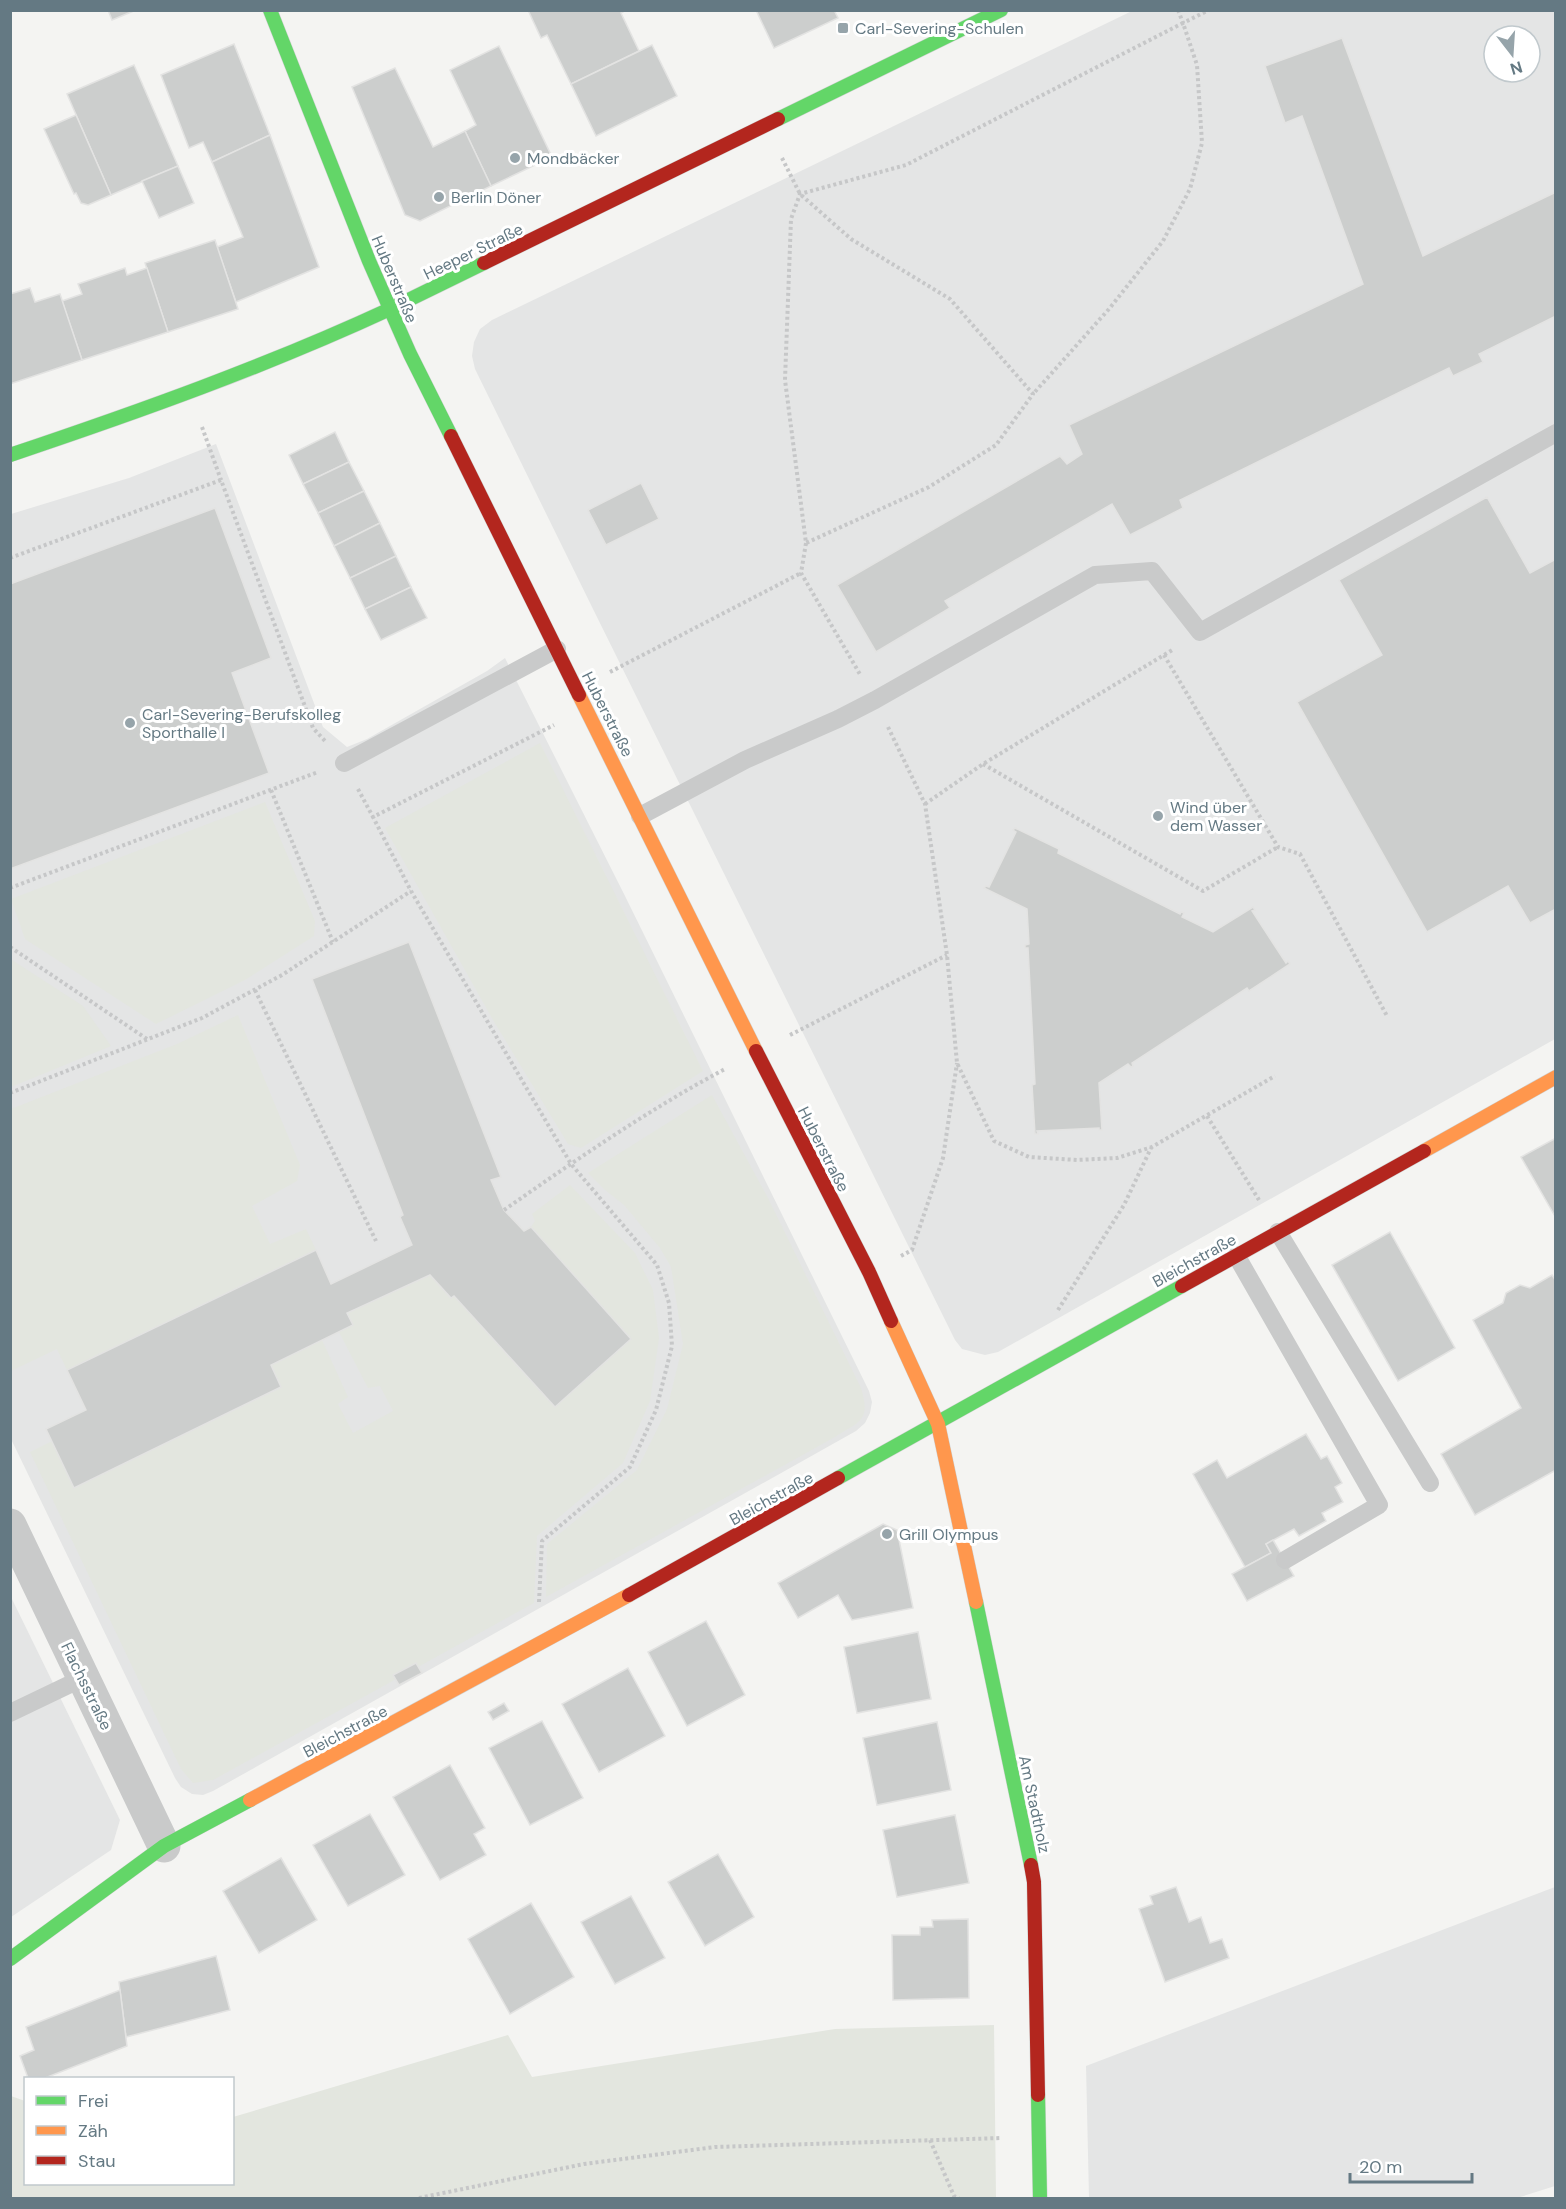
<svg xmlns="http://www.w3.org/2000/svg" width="1566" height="2209" viewBox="0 0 1566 2209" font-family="'DM Sans',sans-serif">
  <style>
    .built { fill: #e4e5e5; fill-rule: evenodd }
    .green { fill: #e3e6df }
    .building { fill: #cccecd; stroke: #e3e3e2; stroke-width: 1.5 }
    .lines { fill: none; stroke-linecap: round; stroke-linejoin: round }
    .fast-casing { stroke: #d0d2d2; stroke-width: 15 }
    .slow-casing { stroke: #d0d2d2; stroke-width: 15 }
    .jam-casing { stroke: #d0d2d2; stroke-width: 15 }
    .path { stroke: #c6c7c8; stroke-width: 4; stroke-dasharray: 3 3; stroke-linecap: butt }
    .lane { stroke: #c9caca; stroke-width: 18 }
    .street { stroke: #c9caca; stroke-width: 33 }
    .fast { stroke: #63d668; stroke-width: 14 }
    .slow { stroke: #ff974d; stroke-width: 14 }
    .jam { stroke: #b3261e; stroke-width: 14 }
    .poi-dot { fill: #96a4aa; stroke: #fff; stroke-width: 2 }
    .labels { text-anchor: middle; stroke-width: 6; stroke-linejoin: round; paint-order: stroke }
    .poi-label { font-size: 16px; fill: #647983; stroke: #fff; text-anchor: start }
    .street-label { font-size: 16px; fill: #647983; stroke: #fff }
  </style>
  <rect width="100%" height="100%" fill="#f4f4f2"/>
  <g class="built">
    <path d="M1132,11H1555V1039L998,1352L985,1355L962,1349L955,1340L594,611L475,369L472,356L474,342L480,329L492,320ZM1494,36H1530V72H1494Z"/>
    <path d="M216,444L323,727L347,747L367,739L487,671L505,658L624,894L869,1391L872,1402L870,1413L865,1423L856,1431L213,1791L203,1795L192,1794L181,1787L175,1778L11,1439V514L129,478Z"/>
    <path d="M10,1595L120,1820L111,1850L11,1917Z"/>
    <path d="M1555,1887V2186L1517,2198H1089L1086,2066Z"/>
  </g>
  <g class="green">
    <path d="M540,743L703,1071L581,1148L568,1144L493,1020L385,828Z"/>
    <path d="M265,802L315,921L314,936L245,980L156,1024L25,939L11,899Z"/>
    <path d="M12,960L83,1006L111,1046L11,1087Z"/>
    <path d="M238,1015L300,1165L297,1181L252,1206L270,1244L306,1229L316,1250L67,1370L57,1349L11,1371V1109L177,1044Z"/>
    <path d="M712,1095L768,1198L861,1388C871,1421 860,1421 835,1437L546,1597L547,1544L637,1470L667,1409L683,1344L671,1267L660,1248L624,1205L605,1190L588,1173Z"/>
    <path d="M570,1185L635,1253L653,1290L659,1338L650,1401L623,1463L537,1536L534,1603L213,1780L193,1783L181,1769L30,1452L52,1441L74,1488L281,1388L271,1365L322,1340L348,1397L338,1404L353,1433L393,1411L380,1386L368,1388L339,1332L352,1325L347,1313L430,1275L451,1298L454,1296L555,1407L631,1339L531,1227L535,1221L532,1214Z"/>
    <path d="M994,2025L996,2198H11V2096L25,2101L26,2184H232L233,2117L508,2035L532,2077L835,2029Z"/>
  </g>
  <g class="building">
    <path d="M108,10H136L112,20Z"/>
    <path d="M528,10H626L621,13L639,51L571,84L547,35L541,38Z"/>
    <path d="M756,10H834L838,18L774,48Z"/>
    <path d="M1342,38L1423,256L1556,192V316L1479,354L1483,362L1453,376L1449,368L1180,500L1183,508L1130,535L1112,504L945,601L950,608L876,652L837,585L1060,456L1067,464L1082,454L1069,425L1363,284L1302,116L1285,123L1265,66Z"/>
    <path d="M234,44L270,135L212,162L203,142L189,148L161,75Z"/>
    <path d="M652,45L677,96L596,136L571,84Z"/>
    <path d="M499,46L552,157L491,186L465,131L476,125L450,70Z"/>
    <path d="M134,65L178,166L111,195L67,94Z"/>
    <path d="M395,68L433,147L465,131L491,186L420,221L405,215L352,87Z"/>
    <path d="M76,115L111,195L88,205L81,203L76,193L74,194L44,129Z"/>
    <path d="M270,135L319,267L236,302L217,247L243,237L212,162Z"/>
    <path d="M178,166L194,203L159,218L142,181Z"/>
    <path d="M215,240L238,309L168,332L145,263Z"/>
    <path d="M125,268L127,275L147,268L168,332L82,360L62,301L82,294L78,284Z"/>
    <path d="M30,288L35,302L60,294L82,360L10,384V294Z"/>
    <path d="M335,432L349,462L303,484L289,455Z"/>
    <path d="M349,462L364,491L318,513L303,484Z"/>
    <path d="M641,483L659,519L606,545L588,510Z"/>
    <path d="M364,491L380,523L334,546L318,513Z"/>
    <path d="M1487,497L1530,573L1556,559V909L1530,923L1508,886L1427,932L1297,702L1382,655L1339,580Z"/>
    <path d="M215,508L271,658L232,673L269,773L10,869V584Z"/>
    <path d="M380,523L396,556L350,578L334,546Z"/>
    <path d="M396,556L411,587L365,609L350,578Z"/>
    <path d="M411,587L427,618L381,640L365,609Z"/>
    <path d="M1015,828L1059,849L1058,853L1180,914L1181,912L1184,913L1182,917L1213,932L1253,907L1255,910L1252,911L1286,963L1288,961L1290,964L1249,991L1247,988L1132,1063L1133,1066L1131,1067L1128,1064L1099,1083L1102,1130H1099V1128L1037,1131L1038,1134H1035L1032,1085L1035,1084L1028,948H1025V945L1029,944L1027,909L984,888L986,886L989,887L1016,832L1013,830Z"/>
    <path d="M409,942L501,1177L491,1180L504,1210L524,1231L531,1227L631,1339L555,1407L454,1296L451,1298L430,1275L347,1313L353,1325L271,1365L281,1387L74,1488L46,1429L86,1410L67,1370L316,1250L331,1284L412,1245L400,1217L403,1215L312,979Z"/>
    <path d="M1556,1138V1218L1521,1157Z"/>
    <path d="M1390,1232L1455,1348L1398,1381L1332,1265Z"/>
    <path d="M1552,1275L1556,1281V1470L1475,1515L1441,1454L1521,1408L1473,1320L1503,1303L1506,1293L1520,1285L1530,1288Z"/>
    <path d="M1306,1434L1321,1459L1327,1456L1342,1483L1335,1487L1343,1502L1322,1513L1326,1521L1299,1536L1294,1529L1266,1544L1271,1553L1245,1567L1193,1474L1217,1460L1227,1478Z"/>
    <path d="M883,1524L897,1530L913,1608L852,1620L838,1595L798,1618L778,1583Z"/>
    <path d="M1273,1540L1294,1576L1247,1601L1232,1574L1271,1553L1266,1544Z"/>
    <path d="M706,1621L745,1695L687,1726L648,1652Z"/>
    <path d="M918,1632L931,1699L857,1713L844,1647Z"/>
    <path d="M416,1663L422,1673L399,1685L393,1675Z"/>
    <path d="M628,1668L665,1736L599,1772L562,1704Z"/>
    <path d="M504,1703L509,1711L493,1720L488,1712Z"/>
    <path d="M542,1721L583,1798L530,1825L489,1748Z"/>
    <path d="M937,1722L951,1790L877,1805L863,1738Z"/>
    <path d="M450,1765L485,1828L474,1834L486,1855L440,1880L393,1797Z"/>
    <path d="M370,1814L405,1875L348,1906L313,1845Z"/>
    <path d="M955,1815L969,1883L897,1897L883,1830Z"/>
    <path d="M718,1854L754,1917L705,1946L668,1882Z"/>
    <path d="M281,1858L317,1920L259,1953L223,1891Z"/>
    <path d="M1176,1887L1189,1922L1201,1917L1210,1943L1222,1939L1229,1958L1165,1982L1139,1909L1153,1904L1150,1896Z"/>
    <path d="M631,1896L665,1958L615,1984L581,1922Z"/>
    <path d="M531,1903L574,1977L510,2014L468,1939Z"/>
    <path d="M968,1919L969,1998L893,2000L892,1935H920V1927H933L932,1920Z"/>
    <path d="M216,1956L230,2010L126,2037L119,1982Z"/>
    <path d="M120,1990L127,2046L45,2078H28L20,2056L34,2050L26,2027Z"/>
  </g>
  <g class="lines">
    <defs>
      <g id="fast">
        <path d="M270,10L369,261L410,354L451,436"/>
        <path d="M778,119L1001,10"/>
        <path d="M10,455C138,412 267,366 390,309C421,294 453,278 484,263"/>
        <path d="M838,1478L1182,1286"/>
        <path d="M976,1602L1031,1865"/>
        <path d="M10,1959L164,1846L250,1800"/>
        <path d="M1038,2095L1040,2198"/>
      </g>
      <g id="slow">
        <path d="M579,695L756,1051"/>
        <path d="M1424,1151L1556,1077"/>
        <path d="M891,1321L938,1424L976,1602"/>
        <path d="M250,1800L629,1595"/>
      </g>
      <g id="jam">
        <path d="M484,263L778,119"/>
        <path d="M451,436L579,695"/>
        <path d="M756,1051L869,1272L891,1321"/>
        <path d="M1182,1286L1424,1151"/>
        <path d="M629,1595L838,1478"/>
        <path d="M1031,1865L1034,1882L1038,2095"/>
      </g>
    </defs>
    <use href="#fast" class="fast-casing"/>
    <use href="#slow" class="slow-casing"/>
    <use href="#jam" class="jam-casing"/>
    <g class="path">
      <path d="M1178,10L1183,23L1209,10"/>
      <path d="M782,158L800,194L851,239L950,299L1033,394L996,445L929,487L806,543L785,380L791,219L800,194L906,165L1183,23L1197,65L1202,143L1190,189L1163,241L1109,309L1033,394"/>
      <path d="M202,427L221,480"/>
      <path d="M806,543L801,573L861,676"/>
      <path d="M10,558L221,480L313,728L325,741"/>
      <path d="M1164,655L1278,847L1300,854L1387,1016"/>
      <path d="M610,672L801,573"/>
      <path d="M888,727L925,804L947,955L957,1063L994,1141L1029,1157L1077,1160L1117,1158L1152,1147L1275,1076"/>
      <path d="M983,764L1203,891L1278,847"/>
      <path d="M358,789L373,817"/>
      <path d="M271,790L333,942"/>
      <path d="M925,804L983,764L1174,649"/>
      <path d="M10,888L318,772"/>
      <path d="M10,947L147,1039"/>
      <path d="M255,990L376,1241"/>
      <path d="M790,1035L947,955"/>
      <path d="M10,1093L202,1018L282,975L411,891"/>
      <path d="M1207,1116L1259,1200"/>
      <path d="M504,1210C576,1160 648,1110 725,1069"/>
      <path d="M901,1256L912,1250L943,1158L957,1063"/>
      <path d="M1058,1310L1124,1205L1151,1148"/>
      <path d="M539,1602L542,1541L630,1467L656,1410L672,1346L669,1303L657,1265L571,1164L411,891L373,817L554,725"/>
      <path d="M930,2140L954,2196L959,2198"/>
      <path d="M419,2198L584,2164L715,2147L1002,2138"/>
    </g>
    <g class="lane">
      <path d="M344,763L557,649"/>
      <path d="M640,816L745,760L838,719L875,700L1095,575L1152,571L1200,632L1556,433"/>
      <path d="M1278,1232L1430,1483"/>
      <path d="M1236,1255L1379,1505L1285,1560"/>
      <path d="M10,1713L83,1678"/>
    </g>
    <path class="street" d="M10,1525L164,1846"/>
    <use href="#fast" class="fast"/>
    <use href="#slow" class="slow"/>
    <use href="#jam" class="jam"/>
  </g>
  <g class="poi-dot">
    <rect x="837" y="22" width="12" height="12" rx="3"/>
    <circle cx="515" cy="158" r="6"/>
    <circle cx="439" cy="197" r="6"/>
    <circle cx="130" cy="723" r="6"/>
    <circle cx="1158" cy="816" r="6"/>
    <circle cx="887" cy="1534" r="6"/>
  </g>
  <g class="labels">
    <g class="poi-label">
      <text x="855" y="34">Carl-Severing-Schulen</text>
      <text x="527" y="164">Mondbäcker</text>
      <text x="451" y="203">Berlin Döner</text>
      <text x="142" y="720">Carl-Severing-Berufskolleg<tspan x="142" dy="18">Sporthalle I</tspan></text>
      <text x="1170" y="813">Wind über<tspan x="1170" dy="18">dem Wasser</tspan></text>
      <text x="899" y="1540">Grill Olympus</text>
    </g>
    <g class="street-label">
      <text transform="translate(473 251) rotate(-26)" y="6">Heeper Straße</text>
      <text transform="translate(395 279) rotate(67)" y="6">Huberstraße</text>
      <text transform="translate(608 714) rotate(63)" y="6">Huberstraße</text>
      <text transform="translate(824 1149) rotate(63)" y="6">Huberstraße</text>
      <text transform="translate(1194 1260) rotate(-29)" y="6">Bleichstraße</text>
      <text transform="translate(771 1498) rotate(-29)" y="6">Bleichstraße</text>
      <text transform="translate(87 1686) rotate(64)" y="6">Flachsstraße</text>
      <text transform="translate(345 1731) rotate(-28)" y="6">Bleichstraße</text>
      <text transform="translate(1035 1804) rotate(78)" y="6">Am Stadtholz</text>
    </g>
  </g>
  <rect width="1566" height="2209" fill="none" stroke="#647983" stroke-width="24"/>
  <rect x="24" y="2077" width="210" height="108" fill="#ffffff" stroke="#c1c9cd" stroke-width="1.5"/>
  <rect x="36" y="2096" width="30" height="9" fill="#63d668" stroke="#c1c9cd" stroke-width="1.5"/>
  <text x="78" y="2107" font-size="18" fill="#647983">Frei</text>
  <rect x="36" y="2126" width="30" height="9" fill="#ff974d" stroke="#c1c9cd" stroke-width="1.5"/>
  <text x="78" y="2137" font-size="18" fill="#647983">Zäh</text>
  <rect x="36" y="2156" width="30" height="9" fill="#b3261e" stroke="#c1c9cd" stroke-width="1.5"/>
  <text x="78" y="2167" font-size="18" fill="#647983">Stau</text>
  <g transform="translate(1512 54) rotate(163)"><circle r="28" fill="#ffffff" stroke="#c1c9cd" stroke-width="1.5"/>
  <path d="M0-4.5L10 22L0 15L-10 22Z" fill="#96a4aa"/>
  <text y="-9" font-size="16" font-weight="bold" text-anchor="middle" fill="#647983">N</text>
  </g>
  <path d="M1350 2173v9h122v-9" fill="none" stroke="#647983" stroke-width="3"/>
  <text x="1359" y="2173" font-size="18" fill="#647983" stroke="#ffffff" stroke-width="4.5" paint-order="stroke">20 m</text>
</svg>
